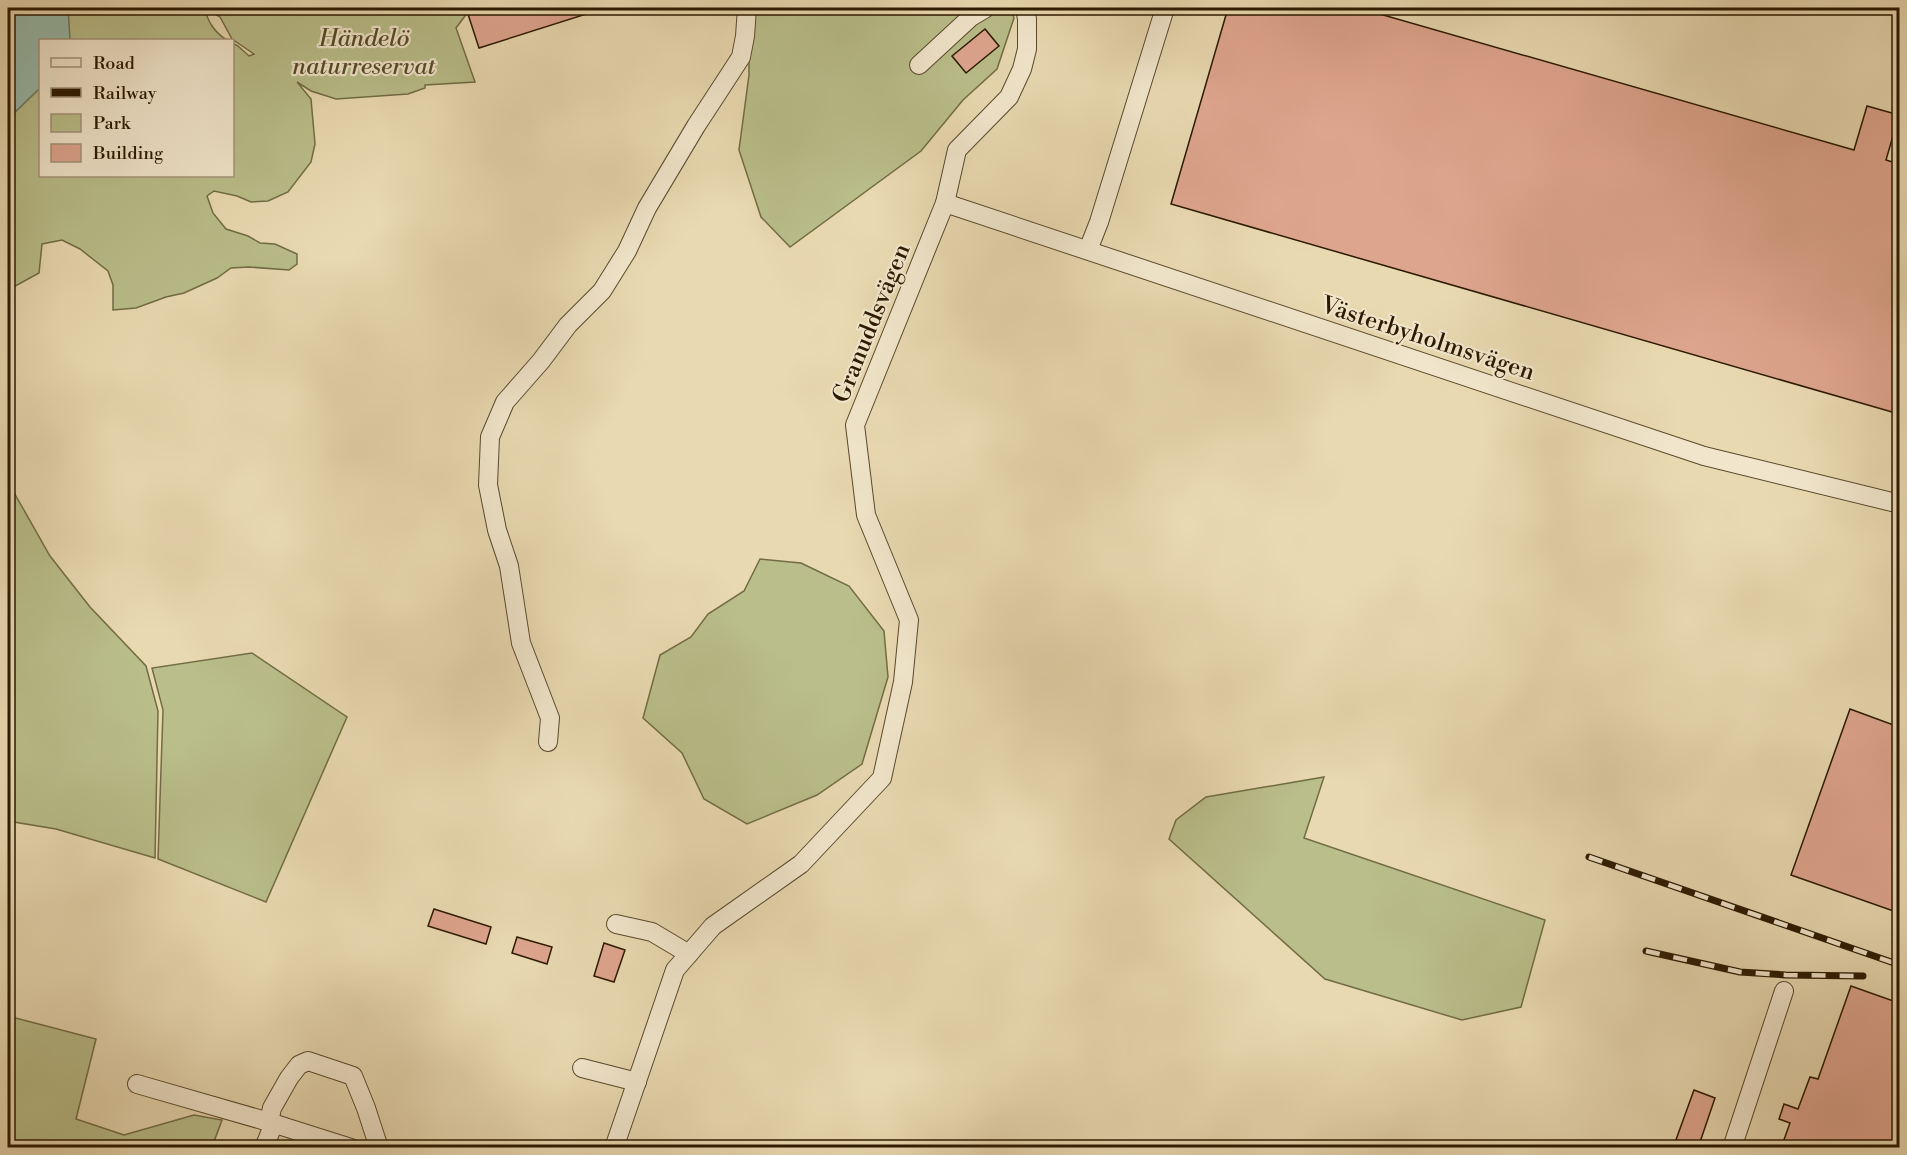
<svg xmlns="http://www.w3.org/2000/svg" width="1907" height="1155" viewBox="0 0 1907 1155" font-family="'Libre Bodoni',serif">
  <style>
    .green { fill: #b9be8a; stroke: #726c45; stroke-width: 1.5 }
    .water { fill: #97baaa; stroke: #6c7a66; stroke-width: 1.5 }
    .building { fill: #dea58e; stroke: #2b1900; stroke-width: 1.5 }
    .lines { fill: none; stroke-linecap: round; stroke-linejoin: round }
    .minor-casing { stroke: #5a492c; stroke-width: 20 }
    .minor { stroke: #f1e6cc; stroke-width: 18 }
    .rail-casing { stroke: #2b1900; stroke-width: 7 }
    .rail { stroke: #f1e6cc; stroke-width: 4.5; stroke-dasharray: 14; stroke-linecap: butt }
    .labels { text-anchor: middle; stroke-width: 4.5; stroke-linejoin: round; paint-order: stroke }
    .park-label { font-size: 24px; font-style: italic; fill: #564b29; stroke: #f1e6cc }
    .street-label { font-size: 24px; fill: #2b1900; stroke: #f1e6cc }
  </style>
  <rect width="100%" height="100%" fill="#e9d9b1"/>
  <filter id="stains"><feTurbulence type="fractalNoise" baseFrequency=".00333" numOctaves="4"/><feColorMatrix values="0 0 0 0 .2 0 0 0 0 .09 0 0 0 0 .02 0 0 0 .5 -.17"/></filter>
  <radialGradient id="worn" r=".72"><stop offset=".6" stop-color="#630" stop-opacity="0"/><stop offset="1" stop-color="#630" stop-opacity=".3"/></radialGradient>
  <g class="green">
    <path d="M68,8H205C207,21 215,33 227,40H69Z"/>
    <path d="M206,8H471L456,28L475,82L425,85V88L408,94L336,99L311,91L297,82L311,99L315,144L311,162L288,192L268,201L251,202L237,196L214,191L207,196L213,213L226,229L248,236L260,243L275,244L297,254V264L289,270L249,267L231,268L217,278L184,293L166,297L136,308L113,310V285L108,271L80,249L62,240L42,244L39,273L8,290V119L40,88V176H232L233,43L238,46L249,56L254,54L232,39L220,17Z"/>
    <path d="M751,8H1011L1014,18L997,69L963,100L921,151L790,247L761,217L739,150L749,75V13Z"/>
    <path d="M8,482L50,556L90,607L146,666L158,711L155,858L56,829L8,821Z"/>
    <path d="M760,559L801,563L849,586L884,631L888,677L862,764L817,795L747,824L704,799L682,753L643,718L660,655L691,637L708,614L744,591Z"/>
    <path d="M252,653L347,717L266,902L158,859L163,710L152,668Z"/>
    <path d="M1324,777L1304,838L1545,920L1521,1007L1462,1020L1325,979L1169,839L1176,820L1206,797Z"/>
    <path d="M8,1016L96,1039L76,1119L124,1135L194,1115L222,1120L212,1147H8Z"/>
  </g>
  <path class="water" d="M8,8H68L70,39L40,40V88L8,119Z"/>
  <g class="building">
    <path d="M466,8H599V10L479,48Z"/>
    <path d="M1228,8H1359L1854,150L1867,106L1899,115L1886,160L1899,164V414L1171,204Z"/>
    <path d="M985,29L999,46L966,73L952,56Z"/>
    <path d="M1850,709L1899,727V913L1791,875Z"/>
    <path d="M434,909L491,927L486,944L428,926Z"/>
    <path d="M517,937L552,947L547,964L512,953Z"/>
    <path d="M604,943L625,950L614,982L594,976Z"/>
    <path d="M1851,986L1899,1003V1148H1781L1790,1123L1779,1119L1784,1104L1798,1109L1810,1077L1818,1079Z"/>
    <path d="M1694,1090L1715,1098L1698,1148H1673Z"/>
  </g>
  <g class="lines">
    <defs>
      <g id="minor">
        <path d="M919,65L971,17L986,8"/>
        <path d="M945,203L1704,456L1900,504"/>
        <path d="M1088,250L1099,222L1165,8"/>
        <path d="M548,742L550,718L521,643L509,566L497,530L488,485L490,437L505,402L541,361L568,325L602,291L627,251L647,208L696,126L741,57L745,36L747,8"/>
        <path d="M616,924L652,932L689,954"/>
        <path d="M582,1068L637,1082"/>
        <path d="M137,1084L269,1122"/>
        <path d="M264,1148L274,1123"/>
        <path d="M351,1148L269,1122L272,1108L289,1078L299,1065L308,1061L353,1076L366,1108L379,1148"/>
        <path d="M614,1148L675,970L713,926L801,864L882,778L903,682L909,620L866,515L855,425L945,203L957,150L1009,97L1022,69L1027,49V19L1025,8"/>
        <path d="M1732,1148L1784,991"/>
      </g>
    </defs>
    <use href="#minor" class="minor-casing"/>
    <use href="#minor" class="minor"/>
    <defs>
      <g id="rail">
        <path d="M1589,857L1900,965"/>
        <path d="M1646,951L1740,972L1786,975L1863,976"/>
      </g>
    </defs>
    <use href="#rail" class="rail-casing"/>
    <use href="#rail" class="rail"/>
  </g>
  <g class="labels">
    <g class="park-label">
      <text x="364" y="46">Händelö<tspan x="364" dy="28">naturreservat</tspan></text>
    </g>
    <g class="street-label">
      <text transform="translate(871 323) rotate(-68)" y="8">Granuddsvägen</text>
      <text transform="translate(1428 338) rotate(18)" y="8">Västerbyholmsvägen</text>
    </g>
  </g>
  <rect width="1907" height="1155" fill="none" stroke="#e9d9b1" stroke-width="30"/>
  <rect x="9" y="9" width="1889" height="1137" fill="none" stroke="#2b1900" stroke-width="3"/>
  <rect x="15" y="15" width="1877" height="1125" fill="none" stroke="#2b1900" stroke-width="1.5"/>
  <rect x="39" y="39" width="195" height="138" fill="#f1e6cc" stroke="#a2947a" stroke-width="1.5"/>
  <rect x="51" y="58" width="30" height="9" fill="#f1e6cc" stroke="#a2947a" stroke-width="1.5"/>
  <text x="93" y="69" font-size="18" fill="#2b1900">Road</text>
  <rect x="51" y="88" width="30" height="9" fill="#2b1900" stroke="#a2947a" stroke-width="1.5"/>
  <text x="93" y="99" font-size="18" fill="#2b1900">Railway</text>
  <rect x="51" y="114" width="30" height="18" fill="#b9be8a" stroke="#a2947a" stroke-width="1.5"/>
  <text x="93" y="129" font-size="18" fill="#2b1900">Park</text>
  <rect x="51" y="144" width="30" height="18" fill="#dea58e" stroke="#a2947a" stroke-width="1.5"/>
  <text x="93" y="159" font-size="18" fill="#2b1900">Building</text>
  <rect width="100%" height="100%" filter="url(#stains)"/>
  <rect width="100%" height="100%" fill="url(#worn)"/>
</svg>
